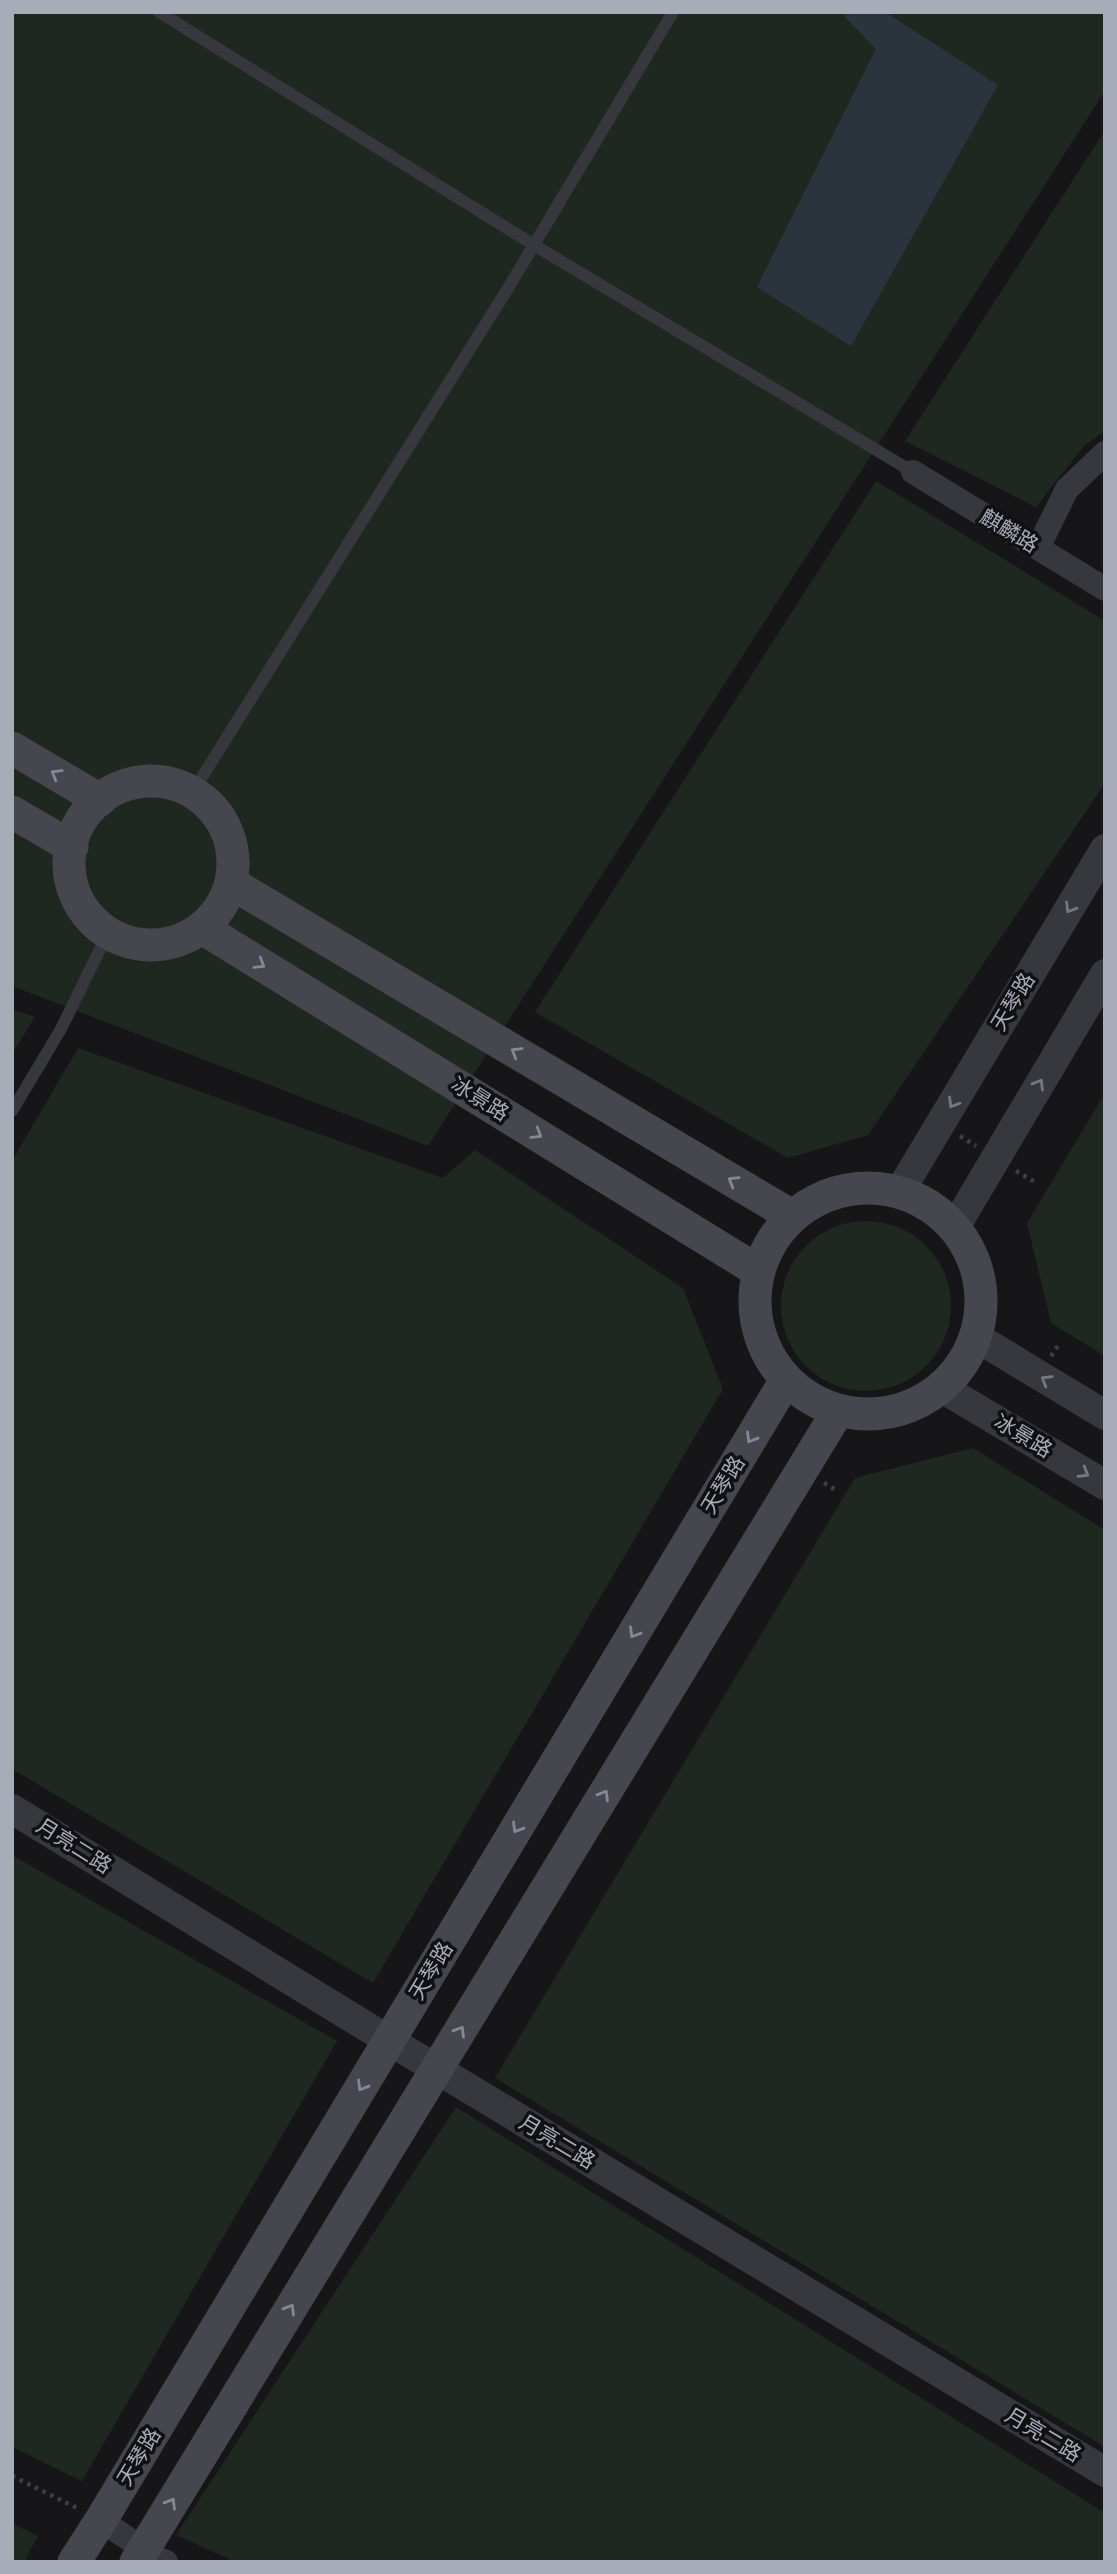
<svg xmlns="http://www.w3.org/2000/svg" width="1117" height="2574" viewBox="0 0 1117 2574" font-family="Signika,'Noto Sans SC',sans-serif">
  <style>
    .green { fill: #1e2720 }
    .water { fill: #2b343d }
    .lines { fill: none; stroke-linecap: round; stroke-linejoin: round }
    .path { stroke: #3d3f45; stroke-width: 4.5; stroke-dasharray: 3.5 5; stroke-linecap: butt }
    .service { stroke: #37383e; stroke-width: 12 }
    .minor { stroke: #37383e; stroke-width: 24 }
    .tertiary { stroke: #37383e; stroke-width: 30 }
    .secondary { stroke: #45464e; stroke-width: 33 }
    .oneway { stroke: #858894 }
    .oneway2 { stroke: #757882 }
    .labels { text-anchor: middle; stroke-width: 7; stroke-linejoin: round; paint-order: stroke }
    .street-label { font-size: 21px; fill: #a7acb9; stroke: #111114 }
  </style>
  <rect width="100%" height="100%" fill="#161619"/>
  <g class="green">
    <path d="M12,12H1105V91L428,1146L12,986Z"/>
    <path d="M1105,130V431L1084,446L1036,507L905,441Z"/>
    <path d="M876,481L1105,621V783L868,1135L788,1158L535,1012Z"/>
    <path d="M12,1009L35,1017L12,1054Z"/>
    <path d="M78,1048L443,1178L475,1150L683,1288L723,1389L373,1983L12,1769V1161Z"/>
    <path d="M1105,1093V1356L1051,1323L1027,1223Z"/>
    <circle cx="866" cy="1306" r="85"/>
    <path d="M973,1448L1105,1530V2447L495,2078L855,1478Z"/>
    <path d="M12,1855L337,2041L82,2481L12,2447Z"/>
    <path d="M456,2107L1105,2513V2562H236L176,2535Z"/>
    <path d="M12,2523L38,2536L24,2562H12Z"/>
  </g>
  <path class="water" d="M849,12H885L998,85L851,346L757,287L876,49L844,16Z"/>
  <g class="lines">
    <g class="path">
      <path d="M960,1136L976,1146"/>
      <path d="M1016,1171L1037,1183"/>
      <path d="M1051,1356L1060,1343"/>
      <path d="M824,1483L836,1490"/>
      <path d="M12,2476L77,2508"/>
    </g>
    <g class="service">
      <path d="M159,12L534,245L913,472"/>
      <path d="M194,790L510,285L673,12"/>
      <path d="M12,1111L61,1029L107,935"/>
    </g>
    <g class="minor">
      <path d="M913,472L1105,589"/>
      <path d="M1038,548L1067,489L1105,453"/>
      <path d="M101,2520L156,2558L166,2562"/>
    </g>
    <g class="tertiary">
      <path d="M900,1191L1105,849"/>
      <path d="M955,1227L1105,974"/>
      <path d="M976,1337L1105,1415"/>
      <path d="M942,1388L1105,1485"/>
      <path d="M12,1809L390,2041L1105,2472"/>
    </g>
    <g class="secondary">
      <path d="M12,748L100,800"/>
      <circle cx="151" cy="863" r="82"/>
      <path d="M12,812L72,847"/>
      <path d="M231,883L792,1216"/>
      <path d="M202,928L758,1271"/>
      <circle cx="868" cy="1301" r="113"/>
      <path d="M74,2562L101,2520L786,1380"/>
      <path d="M136,2562L838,1411"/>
    </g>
  </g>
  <defs><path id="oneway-chevron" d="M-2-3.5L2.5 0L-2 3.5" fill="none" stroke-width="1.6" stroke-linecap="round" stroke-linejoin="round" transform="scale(1.75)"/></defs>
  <g class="oneway">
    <use href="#oneway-chevron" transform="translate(56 774) rotate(-149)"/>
    <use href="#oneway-chevron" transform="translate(260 964) rotate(32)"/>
    <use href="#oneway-chevron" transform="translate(516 1052) rotate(-149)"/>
    <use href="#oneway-chevron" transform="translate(537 1134) rotate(32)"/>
    <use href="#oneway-chevron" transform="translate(733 1181) rotate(-149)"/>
    <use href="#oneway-chevron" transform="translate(751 1438) rotate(121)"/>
    <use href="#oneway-chevron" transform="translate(634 1633) rotate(121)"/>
    <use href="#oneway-chevron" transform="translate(604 1795) rotate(-59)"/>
    <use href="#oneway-chevron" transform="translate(517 1828) rotate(121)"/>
    <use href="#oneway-chevron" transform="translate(460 2031) rotate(-59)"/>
    <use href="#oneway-chevron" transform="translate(362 2086) rotate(121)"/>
    <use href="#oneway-chevron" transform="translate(290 2309) rotate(-59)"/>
    <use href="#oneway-chevron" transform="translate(171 2503) rotate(-59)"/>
  </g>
  <g class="oneway2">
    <use href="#oneway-chevron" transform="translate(1070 908) rotate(121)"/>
    <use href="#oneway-chevron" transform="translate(1039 1084) rotate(-59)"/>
    <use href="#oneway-chevron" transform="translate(953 1103) rotate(121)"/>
    <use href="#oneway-chevron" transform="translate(1046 1380) rotate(-149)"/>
    <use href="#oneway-chevron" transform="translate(1084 1473) rotate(31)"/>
  </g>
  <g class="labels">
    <g class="street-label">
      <text transform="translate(1009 531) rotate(31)" y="7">麒麟路</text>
      <text transform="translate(1013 1002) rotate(-59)" y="7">天琴路</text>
      <text transform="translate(480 1099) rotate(32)" y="7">冰景路</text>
      <text transform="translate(1023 1436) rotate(31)" y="7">冰景路</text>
      <text transform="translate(723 1485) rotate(-59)" y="7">天琴路</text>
      <text transform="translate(74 1846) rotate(32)" y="7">月亮二路</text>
      <text transform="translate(431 1971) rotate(-59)" y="7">天琴路</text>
      <text transform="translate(557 2142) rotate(31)" y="7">月亮二路</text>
      <text transform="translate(1043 2435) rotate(31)" y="7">月亮二路</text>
      <text transform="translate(139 2457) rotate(-59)" y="7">天琴路</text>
    </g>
  </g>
  <rect width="1117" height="2574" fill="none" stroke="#a7acb9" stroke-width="28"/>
</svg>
